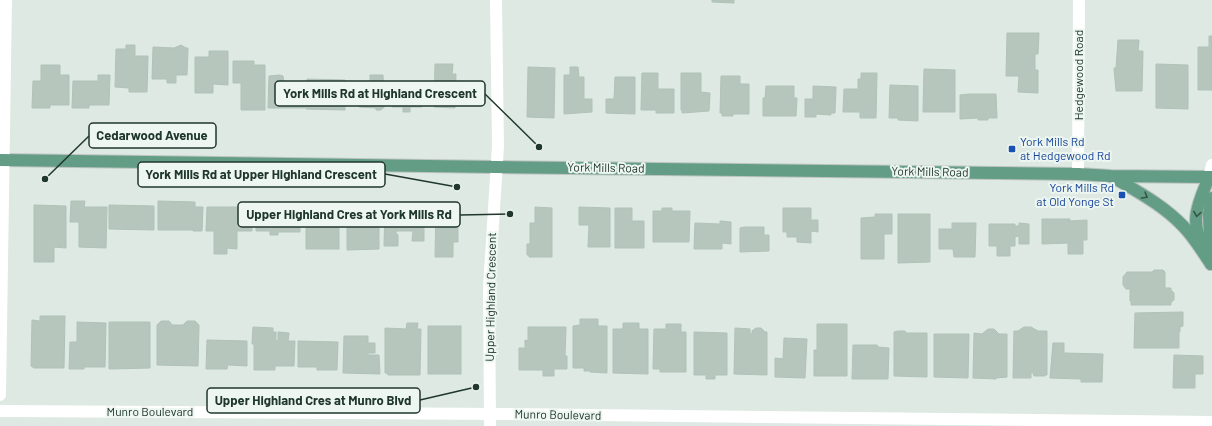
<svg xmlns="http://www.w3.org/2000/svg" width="1212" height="426" viewBox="0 0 1212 426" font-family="Barlow,sans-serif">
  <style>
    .building { fill: #b6c6bd; stroke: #b0c2b8 }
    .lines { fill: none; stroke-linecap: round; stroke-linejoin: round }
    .major-casing { stroke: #bcc3c0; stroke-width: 14 }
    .minor { stroke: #fff; stroke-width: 12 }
    .major { stroke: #639d85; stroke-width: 12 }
    .oneway { stroke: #345647 }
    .transit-dot { fill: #1a4fb4; stroke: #edf6f0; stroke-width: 1.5 }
    .labels { text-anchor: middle; stroke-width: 4; stroke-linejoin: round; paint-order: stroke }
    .street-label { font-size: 12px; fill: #20372d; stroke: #edf6f0 }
    .transit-label { font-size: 12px; fill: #164399; stroke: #edf6f0; text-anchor: start }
    .leader { fill: none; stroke: #20372d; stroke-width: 1.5 }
    .callout-dot { fill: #20372d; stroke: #edf6f0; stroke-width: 1.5 }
    .callout { fill: #edf6f0; stroke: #20372d; stroke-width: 1.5 }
    .callout-label { font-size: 13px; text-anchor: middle; font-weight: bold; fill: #20372d }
  </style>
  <rect width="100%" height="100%" fill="#dde9e2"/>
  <g class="building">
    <path d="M712,0H734V3L712,2Z"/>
    <path d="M1007,33H1039L1038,54H1035V70H1038V93L1018,92L1019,76H1006Z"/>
    <path d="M1209,36H1212V90H1198V47H1209Z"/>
    <path d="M1118,40H1139L1138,51H1143L1142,91H1116L1114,68H1116Z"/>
    <path d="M126,45H135V56H148L147,92H129V88L115,87L116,49H126Z"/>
    <path d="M181,45L186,48H188L187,75H176V83H167V79H152L153,47L174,48Z"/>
    <path d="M209,51H228V85L213,84V93H195V57H209Z"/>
    <path d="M233,61H254V65H265V110H241V83H233Z"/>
    <path d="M435,64H453L452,74H456L455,108L434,107Z"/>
    <path d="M1156,64L1188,65V109L1156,108Z"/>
    <path d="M41,65H60V75H69V105H50V108H32L33,81H41Z"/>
    <path d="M528,67L555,68L554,118L527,117Z"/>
    <path d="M570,67H578L579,77H584V99H592V112L564,114V75H570Z"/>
    <path d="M924,69L955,70V112H923Z"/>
    <path d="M642,73H658V89H674V113H656V110H641Z"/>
    <path d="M681,73H701V92L710,93L709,111L682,113V110H681Z"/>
    <path d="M861,73H877L876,118H860V112H843L844,89H858V79H861Z"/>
    <path d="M98,75H110L109,105H89V108H72L73,81H98Z"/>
    <path d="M280,75L283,76L284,84H297V90L305,91V108H268L269,76Z"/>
    <path d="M370,75H383L384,108H382L381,110H376V108L359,107V105H350V86L370,85Z"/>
    <path d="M721,76H740V84H749V114H733V116H722V113H720Z"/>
    <path d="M615,77H635V114L606,113V99H614Z"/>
    <path d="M307,79L345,80V110L306,109Z"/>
    <path d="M412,83H423L422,107H410V112H403V107H392V85H412Z"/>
    <path d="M890,85L918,86V121L898,120V118H889Z"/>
    <path d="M766,86H794V98H797L796,116H763V98H765Z"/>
    <path d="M813,86L836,87L835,113H831V115L816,114V117H805V99H813Z"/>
    <path d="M969,94H996L997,118H988V120H978V118L960,119V95Z"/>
    <path d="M71,201H85L84,207H107L106,248L79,247V222H70Z"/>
    <path d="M158,201L195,202V207H203L202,231H193V230H158Z"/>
    <path d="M34,205L66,206V248L54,247V262H34Z"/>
    <path d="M109,205L154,206V230L109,229Z"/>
    <path d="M347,205H379V249L347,250Z"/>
    <path d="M385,206H406L415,207V209H424V241H412L413,231H396V233L398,235V246H384Z"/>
    <path d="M207,207H252V231H237V249L227,248V254H214V231H206Z"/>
    <path d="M256,207L300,208V232H278V235H270V231H256Z"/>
    <path d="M436,207L460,208V220H458V242H453V257H435Z"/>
    <path d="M535,207L552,208V257H529V255H527V244H530V223H535Z"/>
    <path d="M579,207L610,208V247H588L589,225H579Z"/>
    <rect x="306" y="208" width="33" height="41"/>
    <path d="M615,208H632V221H644V248H615Z"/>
    <path d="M662,208H672V211H690L689,242H653V211H662Z"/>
    <path d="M783,208H811V220H818V232L811,231V243L797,242V237H787V232H783Z"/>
    <path d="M875,214H892V234H884V259H861V218L875,217Z"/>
    <path d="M898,214H930V262L898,263Z"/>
    <path d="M1042,219H1070V221L1087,220V240H1083V254H1068V243L1042,244Z"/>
    <path d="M720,221L731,222V244L722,243V249H694L695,223L720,224Z"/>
    <path d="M952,223H976L975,257H954L953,249H939V229H952Z"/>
    <path d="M1019,223L1029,224V244H1019V236L1015,237V246H1010V256H997V246H989V224H1015V226H1019Z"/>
    <path d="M744,227H764V235H769V251L740,252V228Z"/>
    <path d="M1154,270H1163L1165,272V288H1171V290L1174,293V300L1171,302V305H1131V301H1130V289H1126L1123,285V277L1127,272H1152Z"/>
    <path d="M1183,312V326L1180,327V332H1179V348H1134L1135,313Z"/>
    <path d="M40,316H65L64,368H34L31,366L32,320L40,321Z"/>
    <path d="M580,319H598V326H607V373L590,372V371H584V368H573V326L580,325Z"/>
    <path d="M161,321H169L172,325H183L187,321H195L199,325L198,366L157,365V325Z"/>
    <path d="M77,322L106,323L105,367H84V369H69L70,342H77Z"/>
    <path d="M109,322H150V368L109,369Z"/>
    <path d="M407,323H418L417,329H421L420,375H388L387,373H385V328L406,329Z"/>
    <path d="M623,323H639V329H648V374L613,373V329H623Z"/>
    <path d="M666,324H681V332H686V372H660V369H653L654,329H666Z"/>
    <path d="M817,324H847V376H814V350H817Z"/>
    <rect x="428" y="326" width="33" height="48"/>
    <path d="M253,327L273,328V332H276V341H278V332L289,333L288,341H295L294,366H275V370H254V344H252Z"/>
    <path d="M528,327H566L565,356H567V369H554V376H543V370H519V348H525V340L528,341Z"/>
    <path d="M1024,327H1031L1038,331H1047V375H1045V376H1034L1033,373L1031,372V378H1013L1014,331H1018Z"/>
    <path d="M735,328L750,329V334H752V331L756,328H761L765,332H767V375L734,374Z"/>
    <path d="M988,329H994L999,334H1007V377L996,378V379L973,378L974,333L982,334Z"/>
    <path d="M898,331H905L906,333H927V377L894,376V332Z"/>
    <path d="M694,332L727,333V375H715V379H706V375H694Z"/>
    <path d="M934,334H969L968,378L934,377Z"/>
    <path d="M344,336H368V343H375V353H368V355H379L380,374L343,373Z"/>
    <path d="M784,338L807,339L805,378L775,377V358L783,359Z"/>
    <path d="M207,340L247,341V366L228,365L227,369H206Z"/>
    <path d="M298,341L338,342L337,370H317V367H298Z"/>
    <path d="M1053,343H1064V353L1103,354L1102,382H1081V379L1050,378Z"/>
    <path d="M853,345H877L878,347L889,348L888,379H852Z"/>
    <path d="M1174,355L1203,356V374H1195V388H1173Z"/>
  </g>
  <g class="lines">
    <defs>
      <g id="major">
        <path d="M0,160L496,167L1078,174L1111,176L1212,177"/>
        <path d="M1113,177C1138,192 1163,205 1183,226C1194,237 1202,251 1211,264"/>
        <path d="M1202,244C1189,219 1200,200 1209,177"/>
        <path d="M1211,264L1209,214L1212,198"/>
      </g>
    </defs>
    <use href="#major" class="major-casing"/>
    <g class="minor">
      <path d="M1078,174L1079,0"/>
      <path d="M1209,177L1212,165"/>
      <path d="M0,395L6,0"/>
      <path d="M0,411L505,414L1212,422"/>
      <path d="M490,426L489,287L498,146L496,0"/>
    </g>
    <use href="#major" class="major"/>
  </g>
  <defs><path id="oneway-chevron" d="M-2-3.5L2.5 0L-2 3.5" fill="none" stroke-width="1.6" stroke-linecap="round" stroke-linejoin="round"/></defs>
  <g class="oneway">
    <use href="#oneway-chevron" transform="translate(1145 196) rotate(30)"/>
    <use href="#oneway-chevron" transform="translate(1197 214) rotate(99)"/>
  </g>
  <g class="transit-dot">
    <rect x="1008" y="145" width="8" height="8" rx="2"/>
    <rect x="1118" y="191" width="8" height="8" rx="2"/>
  </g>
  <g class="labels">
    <g class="street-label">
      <text transform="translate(1079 75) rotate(-90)" y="4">Hedgewood Road</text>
      <text transform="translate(606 168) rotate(1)" y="4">York Mills Road</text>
      <text transform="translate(930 172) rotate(1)" y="4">York Mills Road</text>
      <text transform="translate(491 297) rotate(-89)" y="4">Upper Highland Crescent</text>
      <text x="150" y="416">Munro Boulevard</text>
      <text transform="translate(558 415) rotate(1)" y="4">Munro Boulevard</text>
    </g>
    <g class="transit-label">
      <text x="1020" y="146">York Mills Rd<tspan x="1020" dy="14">at Hedgewood Rd</tspan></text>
      <text x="1114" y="192" text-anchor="end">York Mills Rd<tspan x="1114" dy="14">at Old Yonge St</tspan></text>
    </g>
  </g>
  <path class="leader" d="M539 147L485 94M45 179L89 136M457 187L385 174M510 214L460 215M476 387L420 400"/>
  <g class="callout-dot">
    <circle cx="539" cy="147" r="4"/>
    <circle cx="45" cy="179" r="4"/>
    <circle cx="457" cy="187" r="4"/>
    <circle cx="510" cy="214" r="4"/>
    <circle cx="476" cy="387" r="4"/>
  </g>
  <g class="callout">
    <rect x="275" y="81" width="210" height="25" rx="4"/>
    <rect x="89" y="123" width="127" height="25" rx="4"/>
    <rect x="138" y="162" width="247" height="25" rx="4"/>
    <rect x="238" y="202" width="222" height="25" rx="4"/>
    <rect x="207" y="388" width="213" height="25" rx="4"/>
  </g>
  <g class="callout-label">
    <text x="380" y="98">York Mills Rd at Highland Crescent</text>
    <text x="152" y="140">Cedarwood Avenue</text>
    <text x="261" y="179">York Mills Rd at Upper Highland Crescent</text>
    <text x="349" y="219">Upper Highland Cres at York Mills Rd</text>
    <text x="313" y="405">Upper Highland Cres at Munro Blvd</text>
  </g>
</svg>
